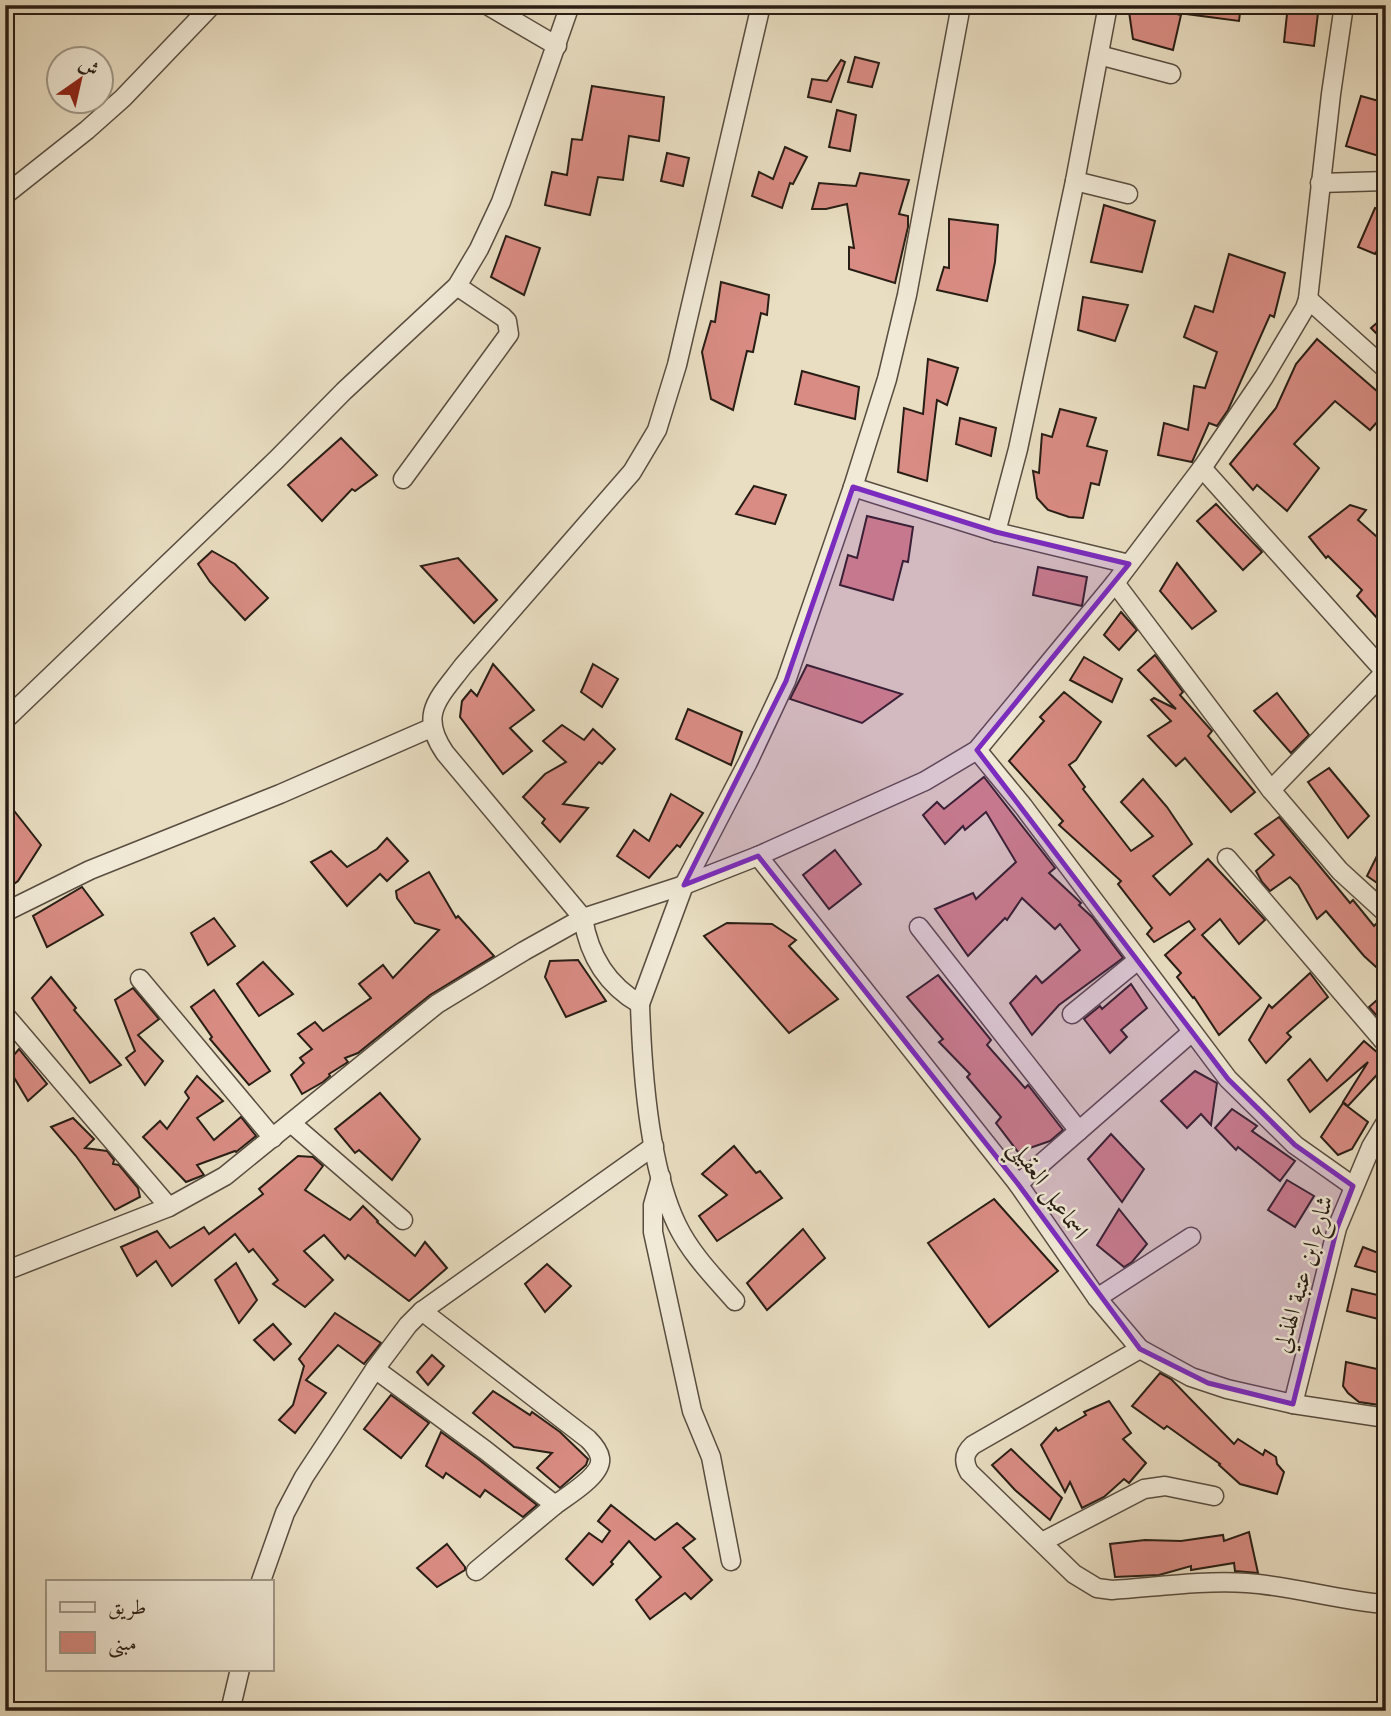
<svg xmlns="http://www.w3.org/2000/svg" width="1391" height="1716" viewBox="0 0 1391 1716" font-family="'Old Standard TT',Amiri,serif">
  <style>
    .building { fill: #d98c83; stroke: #281d15; stroke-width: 2 }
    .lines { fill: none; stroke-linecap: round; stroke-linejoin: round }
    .minor-casing { stroke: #584d40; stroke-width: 21 }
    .minor { stroke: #f1ead7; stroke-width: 18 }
    .marked { fill: #7b2cbf; fill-opacity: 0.2; stroke: #7b2cbf; stroke-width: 5; stroke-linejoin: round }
    .labels { text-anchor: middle; stroke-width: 5; stroke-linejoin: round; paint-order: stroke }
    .street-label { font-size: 24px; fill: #281d15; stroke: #f1ead7 }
  </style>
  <rect width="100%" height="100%" fill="#e9dec2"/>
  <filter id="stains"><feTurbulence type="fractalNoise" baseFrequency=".00286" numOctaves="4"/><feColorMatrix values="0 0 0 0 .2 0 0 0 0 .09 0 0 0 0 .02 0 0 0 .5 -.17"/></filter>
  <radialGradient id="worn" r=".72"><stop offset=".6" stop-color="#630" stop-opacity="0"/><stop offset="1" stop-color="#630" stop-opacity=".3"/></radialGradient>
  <g class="building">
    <path d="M1128,5H1138L1181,15L1173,50L1133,39Z"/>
    <path d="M1179,5H1241L1239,21L1179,13Z"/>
    <path d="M1288,5H1319L1314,46L1284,42Z"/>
    <path d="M855,57L879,63L872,87L848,82Z"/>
    <path d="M841,60L845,62L831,102L808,97L812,79L827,81Z"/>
    <path d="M592,86L664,97L659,141L629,136L623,180L598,177L590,215L545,205L552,172L567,175L572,139L582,140Z"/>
    <path d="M1361,96L1386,103V132L1379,156L1346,146Z"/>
    <path d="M837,110L856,115L850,151L829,147Z"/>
    <path d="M785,147L807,157L793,184L790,183L782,208L752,196L759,172L773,179Z"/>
    <path d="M667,153L689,158L683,186L661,181Z"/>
    <path d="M860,173L909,180L899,214L908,216V227L895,283L849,269V247L854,248L847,204L826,209H812L819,183L856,186Z"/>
    <path d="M1104,205L1155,221L1142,272L1091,262Z"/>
    <path d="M1375,208L1386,212V236L1375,254L1358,247Z"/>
    <path d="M949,219L998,225L995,262L987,301L937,290L944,267L949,268Z"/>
    <path d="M506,236L540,248L524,295L491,277Z"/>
    <path d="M1229,254L1285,273L1274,317L1270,315L1228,410L1217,426L1209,423L1192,462L1158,455L1164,423L1188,430L1194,386L1205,388L1217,352L1184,337L1195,306L1213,312Z"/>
    <path d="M721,282L769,295L767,315L761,313L753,352L747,351L733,410L711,399L702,352L711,321L715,322Z"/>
    <path d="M1083,297L1128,305L1115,341L1078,330Z"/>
    <path d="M1386,315V343L1371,328Z"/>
    <path d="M1317,339L1386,399V412L1370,430L1335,401L1294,444L1319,468L1287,511L1257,485L1253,490L1230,464L1276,408L1296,364Z"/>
    <path d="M928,359L958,368L947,405L937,400L927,481L898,472L904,408L923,414Z"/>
    <path d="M802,371L859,387L855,419L795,404Z"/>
    <path d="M1060,409L1096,418L1087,446L1107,451L1099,485L1091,483L1083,518L1069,517L1048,510L1037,498L1033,471L1039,473L1042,434L1052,437Z"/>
    <path d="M960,418L996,428L991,456L956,444Z"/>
    <path d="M341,438L377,475L355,491L352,489L322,521L288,485Z"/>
    <path d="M754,486L786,495L775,524L736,514Z"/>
    <path d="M1216,504L1262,552L1243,570L1197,521Z"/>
    <path d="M1350,505L1366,510L1358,520L1386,545V628L1357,596L1362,590L1328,556L1326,558L1309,537Z"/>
    <path d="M867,516L913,527L908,562L903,561L893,600L840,585L848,555L857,558Z"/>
    <path d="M212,551L235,564L268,598L245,620L210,582L198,564Z"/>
    <path d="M458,558L497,600L474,623L421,566Z"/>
    <path d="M1177,563L1216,611L1192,629L1160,591Z"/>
    <path d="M1038,567L1087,577L1082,606L1033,595Z"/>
    <path d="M1121,612L1137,630L1119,650L1104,635Z"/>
    <path d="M1155,655L1183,692L1180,695L1212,731L1208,736L1255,792L1231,812L1185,758L1176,766L1148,736L1171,721L1151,700L1154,698L1176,709L1138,670Z"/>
    <path d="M1084,657L1122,679L1112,702L1070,680Z"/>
    <path d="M493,664L534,710L510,728L532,751L503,774L460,717L462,701L471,690L477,696Z"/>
    <path d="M593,664L618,679L602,707L581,692Z"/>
    <path d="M807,665L902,694L862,723L790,699Z"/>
    <path d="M1064,692L1101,722L1076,760L1069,765L1085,787L1083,789L1131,851L1153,836L1121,802L1143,779L1167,807L1192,844L1153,876L1170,895L1208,859L1265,920L1239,944L1220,919L1202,935L1261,998L1219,1035L1194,997L1193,998L1177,977L1181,973L1165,955L1195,929L1189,921L1154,942L1147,934L1152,928L1118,884L1121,881L1059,825L1063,821L1009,761L1044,721L1040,717Z"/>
    <path d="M1277,693L1309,735L1291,753L1254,711Z"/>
    <path d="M688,709L742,732L731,765L676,739Z"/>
    <path d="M562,725L584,740L593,729L615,749L602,764L599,762L563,804L588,808L560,842L542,823L545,819L523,797L545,774L566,762L543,741Z"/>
    <path d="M1329,768L1369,816L1348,838L1308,782Z"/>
    <path d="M984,777L1055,868L1049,873L1081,903L1079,905L1092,917L1123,958L1059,1005L1032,1035L1010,1003L1036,976L1042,983L1080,950L1060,924L1055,929L1022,898L1007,920L1005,918L968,956L935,909L973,893L976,899L1016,862L986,812L965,830L963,826L945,844L923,815L937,802L944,809Z"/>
    <path d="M671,794L703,813L680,847L677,845L649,878L617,856L634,830L649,841Z"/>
    <path d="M15,812L41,845L18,881L5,890V817Z"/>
    <path d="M1279,817L1350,903L1353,900L1374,926L1378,922L1386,928V976L1364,956L1326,911L1317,919L1298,885L1290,877L1270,891L1262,882L1256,871L1274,855L1255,834Z"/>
    <path d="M387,838L408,861L387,881L380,874L347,906L311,862L331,851L347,867L377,849Z"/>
    <path d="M1386,838V889L1367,876Z"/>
    <path d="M835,850L861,884L829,909L803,875Z"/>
    <path d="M429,872L456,918L458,916L494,956L430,995L358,1053L345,1058L348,1062L329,1074L330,1076L323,1082L302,1094L291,1075L304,1063L300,1058L312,1049L298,1034L315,1022L323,1031L371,998L359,984L383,965L393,978L439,930L415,923L397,898L396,891Z"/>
    <path d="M82,887L103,915L47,947L33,916Z"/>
    <path d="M214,918L235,946L208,965L191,933Z"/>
    <path d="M727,923L772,924L796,940L789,946L838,999L789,1033L704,936Z"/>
    <path d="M578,960L606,1001L566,1017L545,977L550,961Z"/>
    <path d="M263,962L293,994L259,1016L237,984Z"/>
    <path d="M1310,973L1328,997L1287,1033L1291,1037L1266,1063L1249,1040L1269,1005L1272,1008Z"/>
    <path d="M938,975L991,1040L987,1045L1025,1088L1028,1085L1063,1130L1050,1141L1018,1152L996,1123L1001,1117L967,1077L970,1074L939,1042L943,1039L907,997Z"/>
    <path d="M51,977L76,1008L74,1010L121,1065L90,1083L32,998Z"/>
    <path d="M1131,984L1147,1008L1121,1030L1127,1037L1110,1053L1084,1019L1100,1006L1102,1009Z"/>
    <path d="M133,988L159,1019L138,1035L163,1061L145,1085L126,1058L135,1051L115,1000Z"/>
    <path d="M214,990L270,1071L249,1085L210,1039L212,1037L191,1007Z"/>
    <path d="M1386,992V1026L1369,1007Z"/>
    <path d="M1364,1041L1386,1060V1065L1348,1106L1343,1102L1368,1062L1310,1112L1288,1080L1310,1059L1327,1081Z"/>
    <path d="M19,1049L47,1084L28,1101L6,1064Z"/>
    <path d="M1195,1071L1217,1083L1211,1125L1201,1114L1187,1128L1161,1101Z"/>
    <path d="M197,1076L223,1101L197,1118L214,1140L241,1117L256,1136L236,1152L235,1151L197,1165L204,1175L186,1182L143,1137L160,1121L167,1129L189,1098L185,1092Z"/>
    <path d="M380,1093L420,1139L392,1180L359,1150L355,1153L335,1129Z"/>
    <path d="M1343,1103L1368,1122L1352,1149L1338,1155L1321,1137Z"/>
    <path d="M1232,1109L1257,1126L1252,1131L1295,1161L1280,1181L1238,1147L1236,1150L1215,1128Z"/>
    <path d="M73,1118L94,1139L85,1148L107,1151L114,1160L113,1164L119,1165L138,1188L140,1197L115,1210L76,1156L51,1127Z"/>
    <path d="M1111,1134L1144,1169L1122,1202L1088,1159Z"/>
    <path d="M734,1146L756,1173L760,1171L782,1198L717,1241L699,1216L727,1195L702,1174Z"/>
    <path d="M298,1156L313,1157L323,1166L305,1190L350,1220L363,1206L378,1221L377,1222L415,1256L425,1242L447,1268L409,1301L348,1255L345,1259L324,1235L304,1251L333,1280L305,1307L273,1284L278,1280L253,1249L249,1252L235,1234L172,1286L156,1261L137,1276L121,1247L157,1231L170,1248L204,1227L209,1234L263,1194L259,1189Z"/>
    <path d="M1287,1180L1314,1196L1295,1227L1268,1210Z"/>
    <path d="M994,1199L1058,1271L989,1327L928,1243Z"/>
    <path d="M1119,1209L1147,1244L1132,1262L1124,1267L1097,1245Z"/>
    <path d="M803,1229L825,1258L767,1310L747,1283Z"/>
    <path d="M1363,1247L1386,1256V1275L1355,1266Z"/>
    <path d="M236,1263L257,1300L239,1323L215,1280Z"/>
    <path d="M547,1264L571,1286L545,1312L525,1284Z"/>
    <path d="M1352,1289L1386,1297V1321L1347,1311Z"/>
    <path d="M335,1313L381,1343L364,1364L338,1345L306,1380L326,1393L295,1433L279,1420L293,1405L304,1366L299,1359Z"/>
    <path d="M273,1324L291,1344L274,1360L254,1340Z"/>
    <path d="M432,1355L444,1366L428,1385L417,1372Z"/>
    <path d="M1346,1362L1386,1371V1406L1359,1402L1348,1393L1343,1386Z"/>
    <path d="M1160,1373L1171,1379L1234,1444L1238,1439L1263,1455L1265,1450L1276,1457L1277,1464L1284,1472L1277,1494L1240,1484L1219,1465L1220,1464L1167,1426L1164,1429L1132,1406Z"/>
    <path d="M493,1391L530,1415L532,1412L560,1432L588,1459L586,1465L560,1488L537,1468L552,1453L514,1447L473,1413Z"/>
    <path d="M391,1395L429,1423L401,1458L364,1429Z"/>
    <path d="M1109,1401L1131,1433L1123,1439L1146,1463L1129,1483L1124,1479L1104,1497L1082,1508L1070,1482L1065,1492L1041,1445L1056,1428L1058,1431L1086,1415L1084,1412Z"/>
    <path d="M441,1432L478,1459L537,1505L523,1517L485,1490L480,1497L446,1473L443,1478L426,1466Z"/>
    <path d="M1011,1449L1062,1498L1050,1520L1015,1490L992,1465Z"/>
    <path d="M611,1505L655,1540L677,1523L695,1539L683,1548L712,1580L691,1599L685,1593L650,1619L636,1600L661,1577L629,1541L611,1562L613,1564L593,1585L566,1559L589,1533L602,1542L610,1531L598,1521Z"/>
    <path d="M1249,1532L1258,1573L1235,1571L1234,1563L1191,1570V1566L1159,1575L1115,1577L1110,1544L1145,1540L1181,1541L1223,1535L1224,1541Z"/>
    <path d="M447,1544L465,1567V1570L437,1587L417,1568Z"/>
  </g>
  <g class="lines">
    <defs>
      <g id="minor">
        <path d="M487,5L557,46"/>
        <path d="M761,5L677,365L657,430L632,472L463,666C439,698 418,714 445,753L583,918C589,956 607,985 640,1004L684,885L748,762L786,681L853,487L887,379L907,295L961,5"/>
        <path d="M1099,55L1171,74"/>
        <path d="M1075,181L1128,194"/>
        <path d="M1320,183L1386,181"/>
        <path d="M5,195L87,130L123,98L212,5"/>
        <path d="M1308,299L1386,369"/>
        <path d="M1202,468L1386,673"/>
        <path d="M403,479L509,334L507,321L503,317L457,286"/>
        <path d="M853,487L996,532L1129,564"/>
        <path d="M996,532L1018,449L1075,181L1108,5"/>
        <path d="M1115,583L1271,790L1340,871L1386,913"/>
        <path d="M5,720L276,460L344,391L457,286L479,249L501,202L570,5"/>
        <path d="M977,750L1023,806L1228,1079L1295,1145L1353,1186"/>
        <path d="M1271,790L1386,671"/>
        <path d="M758,856L1018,1184L1097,1298L1140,1349L1191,1377L1227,1389L1293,1404L1386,1418"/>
        <path d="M1227,858L1386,1044"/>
        <path d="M5,912L90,870L280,794L431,728"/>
        <path d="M919,927L1079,1131"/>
        <path d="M140,979L273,1138"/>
        <path d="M640,1004C642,1069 649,1167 677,1225C691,1254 714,1277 735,1301"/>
        <path d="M1072,1014L1138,960"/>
        <path d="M5,1015L169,1207"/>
        <path d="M291,1123L403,1220"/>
        <path d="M661,1177L653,1205V1232L692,1411L711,1457L731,1561"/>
        <path d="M1018,1184L1192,1032"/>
        <path d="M5,1271L169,1207L225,1176L437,1004L524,951L583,918L684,885L758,856L925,781L977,750L1115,583L1202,468L1264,377L1305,308L1308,299L1331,94L1344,5"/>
        <path d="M1097,1298L1191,1237"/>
        <path d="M1140,1349L973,1445C964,1453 963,1461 969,1472L1074,1574L1097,1588L1112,1590C1156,1587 1203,1580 1247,1583C1294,1586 1339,1601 1386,1604"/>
        <path d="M375,1369L485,1450L555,1505C567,1496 603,1475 600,1458C599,1451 593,1444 588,1439L422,1311"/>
        <path d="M1293,1404L1337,1228L1371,1147L1386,1122"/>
        <path d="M1042,1542L1144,1489L1165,1486L1214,1496"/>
        <path d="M476,1571L555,1505"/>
        <path d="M261,1581L285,1513L304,1477L375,1369L408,1325L422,1311L654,1146"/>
        <path d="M230,1711L240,1669"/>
      </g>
    </defs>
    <use href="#minor" class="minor-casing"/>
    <use href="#minor" class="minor"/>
  </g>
  <path class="marked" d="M853,487L996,532L1129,564L977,750L1228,1079L1295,1145L1353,1186L1337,1228L1293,1404L1208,1383L1140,1349L1018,1184L758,856L684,885L786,681Z"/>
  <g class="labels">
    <g class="street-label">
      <text transform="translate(1049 1189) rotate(54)" y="8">اسماعيل العقيلي</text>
      <text transform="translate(1303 1274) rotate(-74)" y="8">شارع ابن عتبة الهذلي</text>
    </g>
  </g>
  <rect width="1391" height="1716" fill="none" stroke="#e9dec2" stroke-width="28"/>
  <rect x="7" y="7" width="1377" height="1702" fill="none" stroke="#281d15" stroke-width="3.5"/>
  <rect x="14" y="14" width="1363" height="1688" fill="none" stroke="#281d15" stroke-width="2"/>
  <rect x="46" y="1580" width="228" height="91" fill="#f1ead7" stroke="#a19889" stroke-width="2"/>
  <rect x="60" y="1602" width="35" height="10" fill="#f1ead7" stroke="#a19889" stroke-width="2"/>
  <text x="108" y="1614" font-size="21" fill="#281d15">طريق</text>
  <rect x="60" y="1632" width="35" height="21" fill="#d98c83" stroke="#a19889" stroke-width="2"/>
  <text x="108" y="1650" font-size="21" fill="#281d15">مبنى</text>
  <g transform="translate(80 80) rotate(34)"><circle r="33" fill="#f1ead7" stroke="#a19889" stroke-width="2"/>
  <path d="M0-5L12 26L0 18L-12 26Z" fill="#8f2418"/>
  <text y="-10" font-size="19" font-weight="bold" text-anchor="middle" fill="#281d15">ش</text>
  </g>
  <rect width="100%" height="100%" filter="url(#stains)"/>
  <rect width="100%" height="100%" fill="url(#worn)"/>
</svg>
